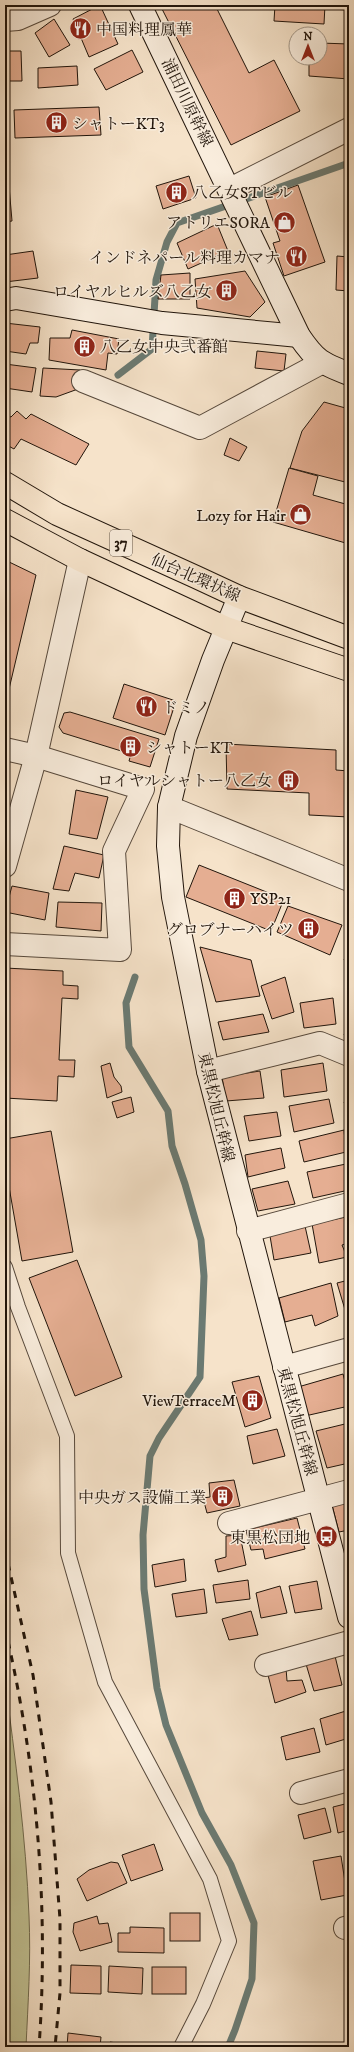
<svg xmlns="http://www.w3.org/2000/svg" width="354" height="2052" viewBox="0 0 354 2052" font-family="'IM FELL DW Pica','Noto Serif JP',serif">
  <style>
    .green { fill: #c1c294; stroke: #716c50 }
    .lines { fill: none; stroke-linecap: round; stroke-linejoin: round }
    .stream { stroke: #6b7a72; stroke-width: 7 }
    .building { fill: #e5ae92; stroke: #21150b }
    .lane-casing { stroke: #56483b; stroke-width: 16 }
    .street-casing { stroke: #56483b; stroke-width: 24 }
    .secondary-casing { stroke: #21150b; stroke-width: 24 }
    .primary-casing { stroke: #21150b; stroke-width: 24 }
    .lane { stroke: #f9eddd; stroke-width: 14 }
    .street { stroke: #f9eddd; stroke-width: 22 }
    .secondary { stroke: #f9eddd; stroke-width: 22 }
    .primary { stroke: #f6e3ca; stroke-width: 22 }
    .rail { stroke: #21150b; stroke-width: 3; stroke-dasharray: 7 7; stroke-linecap: butt }
    .labels { text-anchor: middle; stroke-width: 3; stroke-linejoin: round; paint-order: stroke }
    .shield { fill: #f9eddd; stroke: #62564a; stroke-width: 1 }
    .shield-label { font-size: 15px; font-weight: bold; fill: #21150b }
    .poi-label { font-size: 16px; fill: #21150b; stroke: #f9eddd; text-anchor: end }
    .street-label { font-size: 16px; fill: #21150b; stroke: #f9eddd }
  </style>
  <rect width="100%" height="100%" fill="#f6e3ca"/>
  <filter id="stains"><feTurbulence type="fractalNoise" baseFrequency=".005" numOctaves="4"/><feColorMatrix values="0 0 0 0 .2 0 0 0 0 .09 0 0 0 0 .02 0 0 0 .5 -.17"/></filter>
  <radialGradient id="worn" r=".72"><stop offset=".6" stop-color="#630" stop-opacity="0"/><stop offset="1" stop-color="#630" stop-opacity=".3"/></radialGradient>
  <path class="green" d="M5,1680C15,1758 26,1837 29,1916C31,1960 28,2003 26,2047H5Z"/>
  <g class="lines">
    <g class="stream">
      <path d="M118,375L152,349L156,280L167,242L177,223L349,163"/>
      <path d="M135,977L126,1003L129,1047L168,1111L172,1146L185,1184L201,1240L204,1276L200,1377L159,1438L150,1456L143,1535L144,1589L157,1688L166,1725L202,1813L231,1865L254,1923L252,1979L235,2030L228,2047"/>
    </g>
  </g>
  <g class="building">
    <path d="M100,5L118,44L89,57L73,19Z"/>
    <path d="M160,5H215L249,73L274,60L300,111L231,145Z"/>
    <path d="M275,5H325L324,24L274,21Z"/>
    <path d="M331,5H349V10L330,9Z"/>
    <path d="M54,19L70,45L49,57L35,33Z"/>
    <path d="M320,43L349,44V79L309,76V58H320Z"/>
    <path d="M132,50L143,72L106,90L94,69Z"/>
    <path d="M5,51H21L22,81H5Z"/>
    <path d="M77,66L78,85L38,88V68Z"/>
    <path d="M99,107L101,135L15,138L14,110Z"/>
    <path d="M189,176L196,198L163,209L156,186Z"/>
    <path d="M298,185L325,262L284,276L273,243L280,241L265,197Z"/>
    <path d="M9,186L12,221L5,222V187Z"/>
    <path d="M217,224L228,251L188,269L177,243Z"/>
    <path d="M33,251L38,278L5,282V255Z"/>
    <path d="M337,256L349,257V291L336,290Z"/>
    <path d="M245,271L265,302L250,317L197,308L195,279Z"/>
    <path d="M190,273V299H158L161,275Z"/>
    <path d="M5,323L40,327L38,343H30L26,354L5,351Z"/>
    <path d="M72,330L119,339L117,354L108,353L106,370L49,360L50,338H70Z"/>
    <path d="M257,351L286,354L284,371L255,368Z"/>
    <path d="M5,364L36,368L32,392L5,388Z"/>
    <path d="M43,368L80,370L78,389L56,397L40,396Z"/>
    <path d="M324,402L349,409V483L290,468L302,431Z"/>
    <path d="M17,411L26,419L31,414L89,444L76,465L21,439L14,449L5,444V415L11,417Z"/>
    <path d="M230,438L247,447L239,461L224,455Z"/>
    <path d="M289,468L318,476L313,495L349,505V544L273,522Z"/>
    <path d="M5,560L36,575L5,706Z"/>
    <path d="M124,684L176,701L165,735L113,718Z"/>
    <path d="M70,712L159,739L150,767L129,761L131,754L63,733L59,727L64,713Z"/>
    <path d="M226,744L336,750V770L349,771V817L309,815V793L227,789Z"/>
    <path d="M76,790L108,797L97,839L69,834Z"/>
    <path d="M64,846L104,855L99,878L75,873L69,891L53,889Z"/>
    <path d="M199,865L284,899L271,931L186,897Z"/>
    <path d="M12,886L49,893L45,920L5,912Z"/>
    <path d="M58,902L102,903L101,931L56,927Z"/>
    <path d="M288,906L342,925L330,955L277,932Z"/>
    <path d="M200,947L251,960L260,996L216,1002Z"/>
    <path d="M349,948V961L344,960Z"/>
    <path d="M5,968L63,971V985L78,986V999L62,998L59,1060H75L74,1077L58,1076L57,1101L5,1098Z"/>
    <path d="M285,977L294,1012L272,1019L261,986Z"/>
    <path d="M333,998L336,1024L304,1028L300,1003Z"/>
    <path d="M263,1014L269,1032L223,1040L218,1022Z"/>
    <path d="M349,1023V1037L344,1035Z"/>
    <path d="M110,1063L114,1077L121,1086L122,1092L107,1098L101,1066Z"/>
    <path d="M323,1063L327,1091L284,1097L281,1070Z"/>
    <path d="M260,1071L264,1098L226,1101L222,1077Z"/>
    <path d="M349,1090V1106L344,1103Z"/>
    <path d="M131,1097L134,1112L117,1118L112,1102Z"/>
    <path d="M329,1099L334,1123L294,1132L289,1106Z"/>
    <path d="M277,1112L281,1136L249,1141L244,1116Z"/>
    <path d="M344,1130L346,1152L304,1162L299,1141Z"/>
    <path d="M51,1131L73,1252L22,1261L5,1164V1139Z"/>
    <path d="M281,1148L285,1168L248,1177L245,1155Z"/>
    <path d="M346,1164L349,1178V1190L313,1198L307,1172Z"/>
    <path d="M288,1181L295,1204L258,1211L252,1189Z"/>
    <path d="M346,1217L349,1243L342,1245L347,1257L319,1263L312,1224Z"/>
    <path d="M305,1226L311,1253L274,1260L270,1236Z"/>
    <path d="M77,1260L122,1377L75,1396L29,1278Z"/>
    <path d="M349,1280V1312L346,1313L337,1283Z"/>
    <path d="M331,1283L338,1316L315,1326L312,1315L285,1322L279,1298Z"/>
    <path d="M349,1369V1381L346,1370Z"/>
    <path d="M343,1374L349,1397V1406L305,1416L298,1387Z"/>
    <path d="M259,1376L271,1418L245,1427L232,1382Z"/>
    <path d="M349,1423V1463L327,1468L316,1431Z"/>
    <path d="M277,1429L285,1456L253,1464L247,1436Z"/>
    <path d="M234,1480L240,1506L207,1513L203,1498L210,1497L209,1483Z"/>
    <path d="M349,1501V1530L339,1532L332,1505Z"/>
    <path d="M297,1518L305,1549L265,1559L263,1549L251,1550L246,1530Z"/>
    <path d="M240,1535L246,1565L218,1572L215,1560L226,1557V1536Z"/>
    <path d="M184,1559L186,1581L155,1587L152,1565Z"/>
    <path d="M248,1580L250,1599L216,1603L213,1585Z"/>
    <path d="M317,1581L322,1609L295,1613L289,1586Z"/>
    <path d="M280,1586L287,1613L261,1618L256,1593Z"/>
    <path d="M204,1589L207,1613L176,1617L172,1594Z"/>
    <path d="M251,1611L258,1635L229,1640L222,1619Z"/>
    <path d="M335,1656L342,1685L314,1691L306,1664Z"/>
    <path d="M286,1668L287,1681L302,1680L306,1692L275,1703L267,1671Z"/>
    <path d="M349,1710V1738L326,1745L320,1719Z"/>
    <path d="M314,1728L320,1752L286,1760L281,1737Z"/>
    <path d="M349,1803V1830L338,1833L333,1807Z"/>
    <path d="M325,1808L331,1832L304,1839L298,1815Z"/>
    <path d="M154,1844L163,1870L131,1881L122,1855Z"/>
    <path d="M341,1856L347,1895L321,1900L313,1861Z"/>
    <path d="M111,1862L118,1863L127,1883L87,1901L77,1879L89,1870Z"/>
    <rect x="170" y="1913" width="30" height="28"/>
    <path d="M97,1916L99,1924L108,1923L112,1942L80,1951L73,1932L74,1923Z"/>
    <path d="M130,1927L164,1928V1953L118,1952V1933H130Z"/>
    <path d="M349,1934V1948H347L344,1935Z"/>
    <path d="M71,1965L101,1966V1994L70,1993Z"/>
    <path d="M109,1966L143,1968L142,1994L108,1992Z"/>
    <rect x="152" y="1967" width="34" height="27"/>
    <path d="M68,2033L101,2037L100,2047H67Z"/>
    <path d="M110,2042L145,2047H109Z"/>
  </g>
  <g class="lines">
    <defs>
      <path id="lane" d="M5,1267L18,1307L67,1436L68,1553L105,1682L210,1879L229,1941L203,2004L181,2047"/>
      <g id="street">
        <path d="M5,20L18,19L50,5"/>
        <path d="M230,189L349,129"/>
        <path d="M83,381L200,428L321,363"/>
        <path d="M5,749L36,756L143,789L114,851L120,950L5,944"/>
        <path d="M169,807L349,880"/>
        <path d="M5,866L36,756L80,560"/>
        <path d="M208,1071L320,1043L349,1055"/>
        <path d="M248,1231L349,1204"/>
        <path d="M284,1367L349,1349"/>
        <path d="M229,1523L349,1491"/>
        <path d="M266,1665L349,1642"/>
        <path d="M301,1793L349,1780"/>
        <path d="M345,1928L349,1927"/>
      </g>
      <g id="secondary">
        <path d="M140,5L299,336C316,361 321,363 349,374"/>
        <path d="M5,300L16,298L162,323L299,336"/>
        <path d="M239,597L213,660L186,736L169,807L168,846L173,897L208,1071L349,1617"/>
      </g>
      <g id="primary">
        <path d="M5,483L57,514L196,577L239,597L349,638"/>
        <path d="M5,520L80,560L226,628L349,670"/>
      </g>
    </defs>
    <use href="#lane" class="lane-casing"/>
    <use href="#street" class="street-casing"/>
    <use href="#secondary" class="secondary-casing"/>
    <use href="#primary" class="primary-casing"/>
    <use href="#lane" class="lane"/>
    <use href="#street" class="street"/>
    <use href="#secondary" class="secondary"/>
    <use href="#primary" class="primary"/>
    <g class="rail">
      <path d="M5,1550L33,1675L51,1802L60,1919V1993L55,2047"/>
      <path d="M5,1628C37,1765 49,1907 39,2047"/>
    </g>
  </g>
  <defs>
    <symbol id="restaurant-disc" viewBox="-11 -11 22 22"><circle r="9.5" fill="#8f2418" stroke="#f9eddd"/><path d="M-5-6h1v4h1v-4h1v4h1v-4h1v5L-1.5 .5V6h-2V.5L-5-1ZM5-6V6H3V1.5H1.5Q1.5-4 5-6Z" fill="#fff"/></symbol>
    <symbol id="building-disc" viewBox="-11 -11 22 22"><circle r="9.5" fill="#8f2418" stroke="#f9eddd"/><path d="M-4-6H4V6H1V3H-1V6H-4ZM-2.5-4.3h1.7v1.8h-1.7ZM.8-4.3h1.7v1.8H.8ZM-2.5-1h1.7V.8h-1.7ZM.8-1h1.7V.8H.8Z" fill="#fff"/></symbol>
    <symbol id="shop-disc" viewBox="-11 -11 22 22"><circle r="9.5" fill="#8f2418" stroke="#f9eddd"/><path d="M-5-2.5h2.3a2.7 3.5 0 0 1 5.4 0H5L5.5 6h-11ZM-1.5-2.5h3a1.5 2.3 0 0 0-3 0Z" fill="#fff"/></symbol>
    <symbol id="bus-disc" viewBox="-11 -11 22 22"><circle r="9.5" fill="#8f2418" stroke="#f9eddd"/><path d="M-5-6H5V4H4V6H2V4H-2V6H-4V4H-5ZM-3.5-4V0h7V-4ZM-3.5 1.2v1.5H-2V1.2ZM2 1.2v1.5H3.5V1.2Z" fill="#fff"/></symbol>
  </defs>
  <g fill-rule="evenodd">
    <use href="#restaurant-disc" x="68" y="16" width="25" height="25"/>
    <use href="#building-disc" x="44" y="110" width="25" height="25"/>
    <use href="#building-disc" x="164" y="180" width="25" height="25"/>
    <use href="#shop-disc" x="272" y="210" width="25" height="25"/>
    <use href="#restaurant-disc" x="284" y="244" width="25" height="25"/>
    <use href="#building-disc" x="214" y="278" width="25" height="25"/>
    <use href="#building-disc" x="72" y="334" width="25" height="25"/>
    <use href="#shop-disc" x="288" y="502" width="25" height="25"/>
    <use href="#restaurant-disc" x="134" y="694" width="25" height="25"/>
    <use href="#building-disc" x="118" y="734" width="25" height="25"/>
    <use href="#building-disc" x="276" y="768" width="25" height="25"/>
    <use href="#building-disc" x="222" y="886" width="25" height="25"/>
    <use href="#building-disc" x="296" y="916" width="25" height="25"/>
    <use href="#building-disc" x="240" y="1388" width="25" height="25"/>
    <use href="#building-disc" x="210" y="1484" width="25" height="25"/>
    <use href="#bus-disc" x="314" y="1524" width="25" height="25"/>
  </g>
  <g class="labels">
    <rect class="shield" x="110" y="530" width="22" height="26" rx="3"/>
    <g class="shield-label">
      <text x="121" y="548">37</text>
    </g>
    <g class="poi-label">
      <text x="96" y="35" text-anchor="start">中国料理鳳華</text>
      <text x="72" y="129" text-anchor="start">シャトーKT3</text>
      <text x="192" y="198" text-anchor="start">八乙女STビル</text>
      <text x="270" y="228">アトリエSORA</text>
      <text x="280" y="263">インドネパール料理カマナ</text>
      <text x="212" y="297">ロイヤルヒルズ八乙女</text>
      <text x="100" y="352" text-anchor="start">八乙女中央弐番館</text>
      <text x="286" y="521">Lozy for Hair</text>
      <text x="162" y="713" text-anchor="start">ドミノ</text>
      <text x="146" y="753" text-anchor="start">シャトーKT</text>
      <text x="272" y="786">ロイヤルシャトー八乙女</text>
      <text x="250" y="904" text-anchor="start">YSP21</text>
      <text x="294" y="935">グロブナーハイツ</text>
      <text x="236" y="1406">ViewTerraceM</text>
      <text x="206" y="1503">中央ガス設備工業</text>
      <text x="310" y="1543">東黒松団地</text>
    </g>
    <g class="street-label">
      <text transform="translate(188 102) rotate(64)" y="6">浦田川原幹線</text>
      <text transform="translate(196 577) rotate(24)" y="6">仙台北環状線</text>
      <text transform="translate(217 1107) rotate(77)" y="6">東黒松旭丘幹線</text>
      <text transform="translate(298 1421) rotate(75)" y="6">東黒松旭丘幹線</text>
    </g>
  </g>
  <rect width="354" height="2052" fill="none" stroke="#f6e3ca" stroke-width="20"/>
  <rect x="6" y="6" width="342" height="2040" fill="none" stroke="#21150b" stroke-width="2"/>
  <rect x="10" y="10" width="334" height="2032" fill="none" stroke="#21150b"/>
  <g transform="translate(308 46)"><circle r="19" fill="#f9eddd" stroke="#a39789"/>
  <path d="M0-3L7 15L0 10L-7 15Z" fill="#8f2418"/>
  <text y="-6" font-size="11" font-weight="bold" text-anchor="middle" fill="#21150b">N</text>
  </g>
  <rect width="100%" height="100%" filter="url(#stains)"/>
  <rect width="100%" height="100%" fill="url(#worn)"/>
</svg>
